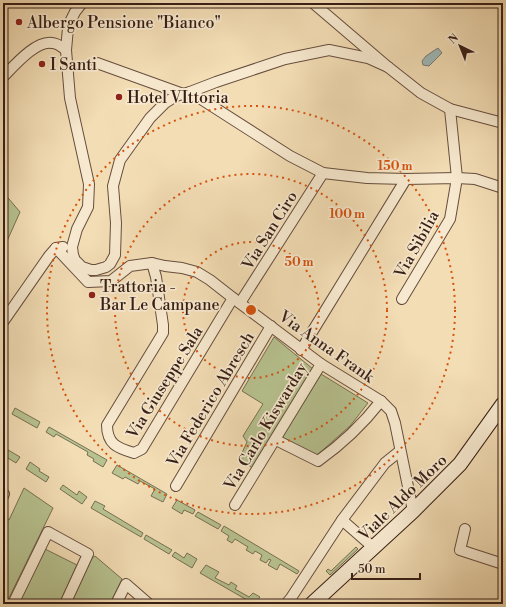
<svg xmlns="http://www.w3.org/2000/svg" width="506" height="607" viewBox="0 0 506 607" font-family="'Libre Bodoni',serif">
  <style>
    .green { fill: #b7c290; stroke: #777053 }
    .water { fill: #a0b9b8; stroke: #767b77 }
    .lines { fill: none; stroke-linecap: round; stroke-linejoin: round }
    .street-casing { stroke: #664e3e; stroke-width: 12 }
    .secondary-casing { stroke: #371e16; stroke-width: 16 }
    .street { stroke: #f7e9cf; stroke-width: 10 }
    .secondary { stroke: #f7e9cf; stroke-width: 14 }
    .ring { fill: none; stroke: #d6530d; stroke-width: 2; stroke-dasharray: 2 4 }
    .poi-dot { fill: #8f2418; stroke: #f7e9cf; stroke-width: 1.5 }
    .labels { text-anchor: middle; stroke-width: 3.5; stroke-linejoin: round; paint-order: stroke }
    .poi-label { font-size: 16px; fill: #371e16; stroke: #f7e9cf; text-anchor: start }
    .street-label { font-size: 16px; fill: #371e16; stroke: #f7e9cf }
    .centre { fill: #d6530d; stroke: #f7e9cf; stroke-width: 2 }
    .ring-label { font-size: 12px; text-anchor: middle; font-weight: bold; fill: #d6530d; stroke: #f7e9cf; stroke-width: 3.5; stroke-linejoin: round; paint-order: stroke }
  </style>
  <rect width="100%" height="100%" fill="#f3ddb5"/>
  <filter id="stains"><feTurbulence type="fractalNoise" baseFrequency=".005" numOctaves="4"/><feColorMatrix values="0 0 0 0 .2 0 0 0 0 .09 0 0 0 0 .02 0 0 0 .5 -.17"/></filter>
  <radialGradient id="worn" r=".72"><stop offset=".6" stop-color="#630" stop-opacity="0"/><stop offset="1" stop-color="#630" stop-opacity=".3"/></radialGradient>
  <g class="green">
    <path d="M3,192L20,212L3,250Z"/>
    <path d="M274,337L313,369L252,468L240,457L247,442L243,436L263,404L242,391Z"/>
    <path d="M321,374L368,403L350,426L316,456L282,437Z"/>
    <path d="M15,408L40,422L37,428L12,414Z"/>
    <path d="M49,427L107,460L103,467L93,461L94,459L87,455L88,452L56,434L54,437L46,432Z"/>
    <path d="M3,447L20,457L16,463L3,455Z"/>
    <path d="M30,462L40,469L39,471L49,477L46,482L26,469Z"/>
    <path d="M117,465L167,494L163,502L151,496L155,489L140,481L138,484L125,477L123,479L112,473Z"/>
    <path d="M63,485L77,495L79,491L87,497L82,504L60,489Z"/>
    <path d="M24,488L53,508L6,604H3V521L5,518L9,520Z"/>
    <path d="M177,500L195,510L193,514L184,510L182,514L172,508Z"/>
    <path d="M95,501L105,506L103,509L143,533L141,537L91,508Z"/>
    <path d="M198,512L221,525L218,529L195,516Z"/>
    <path d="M224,526L299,571L297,574L280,564L277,570L268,565L271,560L269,559L266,563L260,560L262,555L255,551L253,554L246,550L248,547L235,539L232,543L227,540L229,536L221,531Z"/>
    <path d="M146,535L172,550L169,554L144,539Z"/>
    <path d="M356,547L358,549L330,575L326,571L328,569L331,571Z"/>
    <path d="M45,549L77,565L59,604H18Z"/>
    <path d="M175,552L184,558L187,553L197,559L192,568L172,556Z"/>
    <path d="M95,556L122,579L110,604H70L92,558Z"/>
    <path d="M206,565L219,572L215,578L229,585L231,582L237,586L235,589L249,597L253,593L260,597L254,604L200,573Z"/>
  </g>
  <path class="water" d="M438,48L442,53L429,66L423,65L422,61L426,56Z"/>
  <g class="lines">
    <defs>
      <g id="street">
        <path d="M82,3L75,12L70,22L68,28L66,50L70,98L89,184L88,207L77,229L72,247L73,255L75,260L82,267L91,270H96L106,267L110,264L115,255L116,223L113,186L120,160L150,118L165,103L176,96L190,92L216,82L285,59L329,50L368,58L388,67"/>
        <path d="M313,3L388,67L421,93L450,109L503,123"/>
        <path d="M97,63L183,94"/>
        <path d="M3,77C14,66 36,40 52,43C57,43 62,47 66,50"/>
        <path d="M190,92L290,156L323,173L367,178L406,179L457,178L475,179L503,188"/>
        <path d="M56,248L88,282L111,281L130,266L152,263L165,266L182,268L197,272L210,280L233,298L321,364L381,401L391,411L395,423L413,511"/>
        <path d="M152,263L156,277L163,325V333L107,425C107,444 117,448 134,453L142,449L233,298"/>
        <path d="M402,299L450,219L457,178L450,109"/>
        <path d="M240,303L323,173"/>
        <path d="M3,322L49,256L56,248L63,247"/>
        <path d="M301,350L406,179"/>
        <path d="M276,440L318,461C342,444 363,424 381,401"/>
        <path d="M176,486L271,326"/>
        <path d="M3,496L4,494"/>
        <path d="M235,505L321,364"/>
        <path d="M342,520L374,548"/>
        <path d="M465,529L460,550L503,564"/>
        <path d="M13,604L48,532L88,554L65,604"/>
        <path d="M116,604L126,584L149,604"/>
        <path d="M286,604L291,598L342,520L385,463L400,451"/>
        <path d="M503,604V603"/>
      </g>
      <path id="secondary" d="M312,604L413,511L460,464L503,404"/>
    </defs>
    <use href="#street" class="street-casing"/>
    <use href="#secondary" class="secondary-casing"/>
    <use href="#street" class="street"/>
    <use href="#secondary" class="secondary"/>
  </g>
  <g class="ring">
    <circle cx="251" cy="310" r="68"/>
    <circle cx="251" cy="310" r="136"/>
    <circle cx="251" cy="310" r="204"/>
  </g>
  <g class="poi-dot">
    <circle cx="19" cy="22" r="4"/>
    <circle cx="42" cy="64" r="4"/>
    <circle cx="119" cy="97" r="4"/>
    <circle cx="92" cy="295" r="4"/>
  </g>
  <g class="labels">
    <g class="poi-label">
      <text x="27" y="28">Albergo Pensione "Bianco"</text>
      <text x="50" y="70">I Santi</text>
      <text x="127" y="103">Hotel VIttoria</text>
      <text x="100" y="292">Trattoria -<tspan x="100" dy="18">Bar Le Campane</tspan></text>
    </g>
    <g class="street-label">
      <text transform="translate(269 230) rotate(-58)" y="6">Via San Ciro</text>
      <text transform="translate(416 244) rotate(-61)" y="6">Via Sibilia</text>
      <text transform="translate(327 346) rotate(35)" y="6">Via Anna Frank</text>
      <text transform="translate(164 382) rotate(-58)" y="6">Via Giuseppe Sala</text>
      <text transform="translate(210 399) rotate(-59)" y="6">Via Federico Abresch</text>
      <text transform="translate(265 426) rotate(-59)" y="6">Via Carlo Kiswarday</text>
      <text transform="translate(402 497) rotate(-44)" y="6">Viale Aldo Moro</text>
    </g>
  </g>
  <circle cx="251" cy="310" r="6" class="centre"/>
  <g class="ring-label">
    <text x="395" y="170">150 m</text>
    <text x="347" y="218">100 m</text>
    <text x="299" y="266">50 m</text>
  </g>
  <rect width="506" height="607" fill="none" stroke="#f3ddb5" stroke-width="16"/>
  <rect x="4" y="4" width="498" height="599" fill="none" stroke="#371e16" stroke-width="2"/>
  <rect x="8" y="8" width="490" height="591" fill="none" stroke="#371e16"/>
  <g transform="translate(460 46) rotate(317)" stroke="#f7e9cf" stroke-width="3" paint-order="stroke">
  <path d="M0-3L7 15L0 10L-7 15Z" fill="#371e16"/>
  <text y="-6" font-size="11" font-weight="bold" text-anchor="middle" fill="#371e16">N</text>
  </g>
  <path d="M352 573v6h68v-6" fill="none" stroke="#371e16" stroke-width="2"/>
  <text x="358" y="573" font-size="12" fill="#371e16" stroke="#f7e9cf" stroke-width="3" paint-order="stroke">50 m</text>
  <rect width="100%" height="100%" filter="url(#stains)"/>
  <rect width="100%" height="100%" fill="url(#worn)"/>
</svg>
